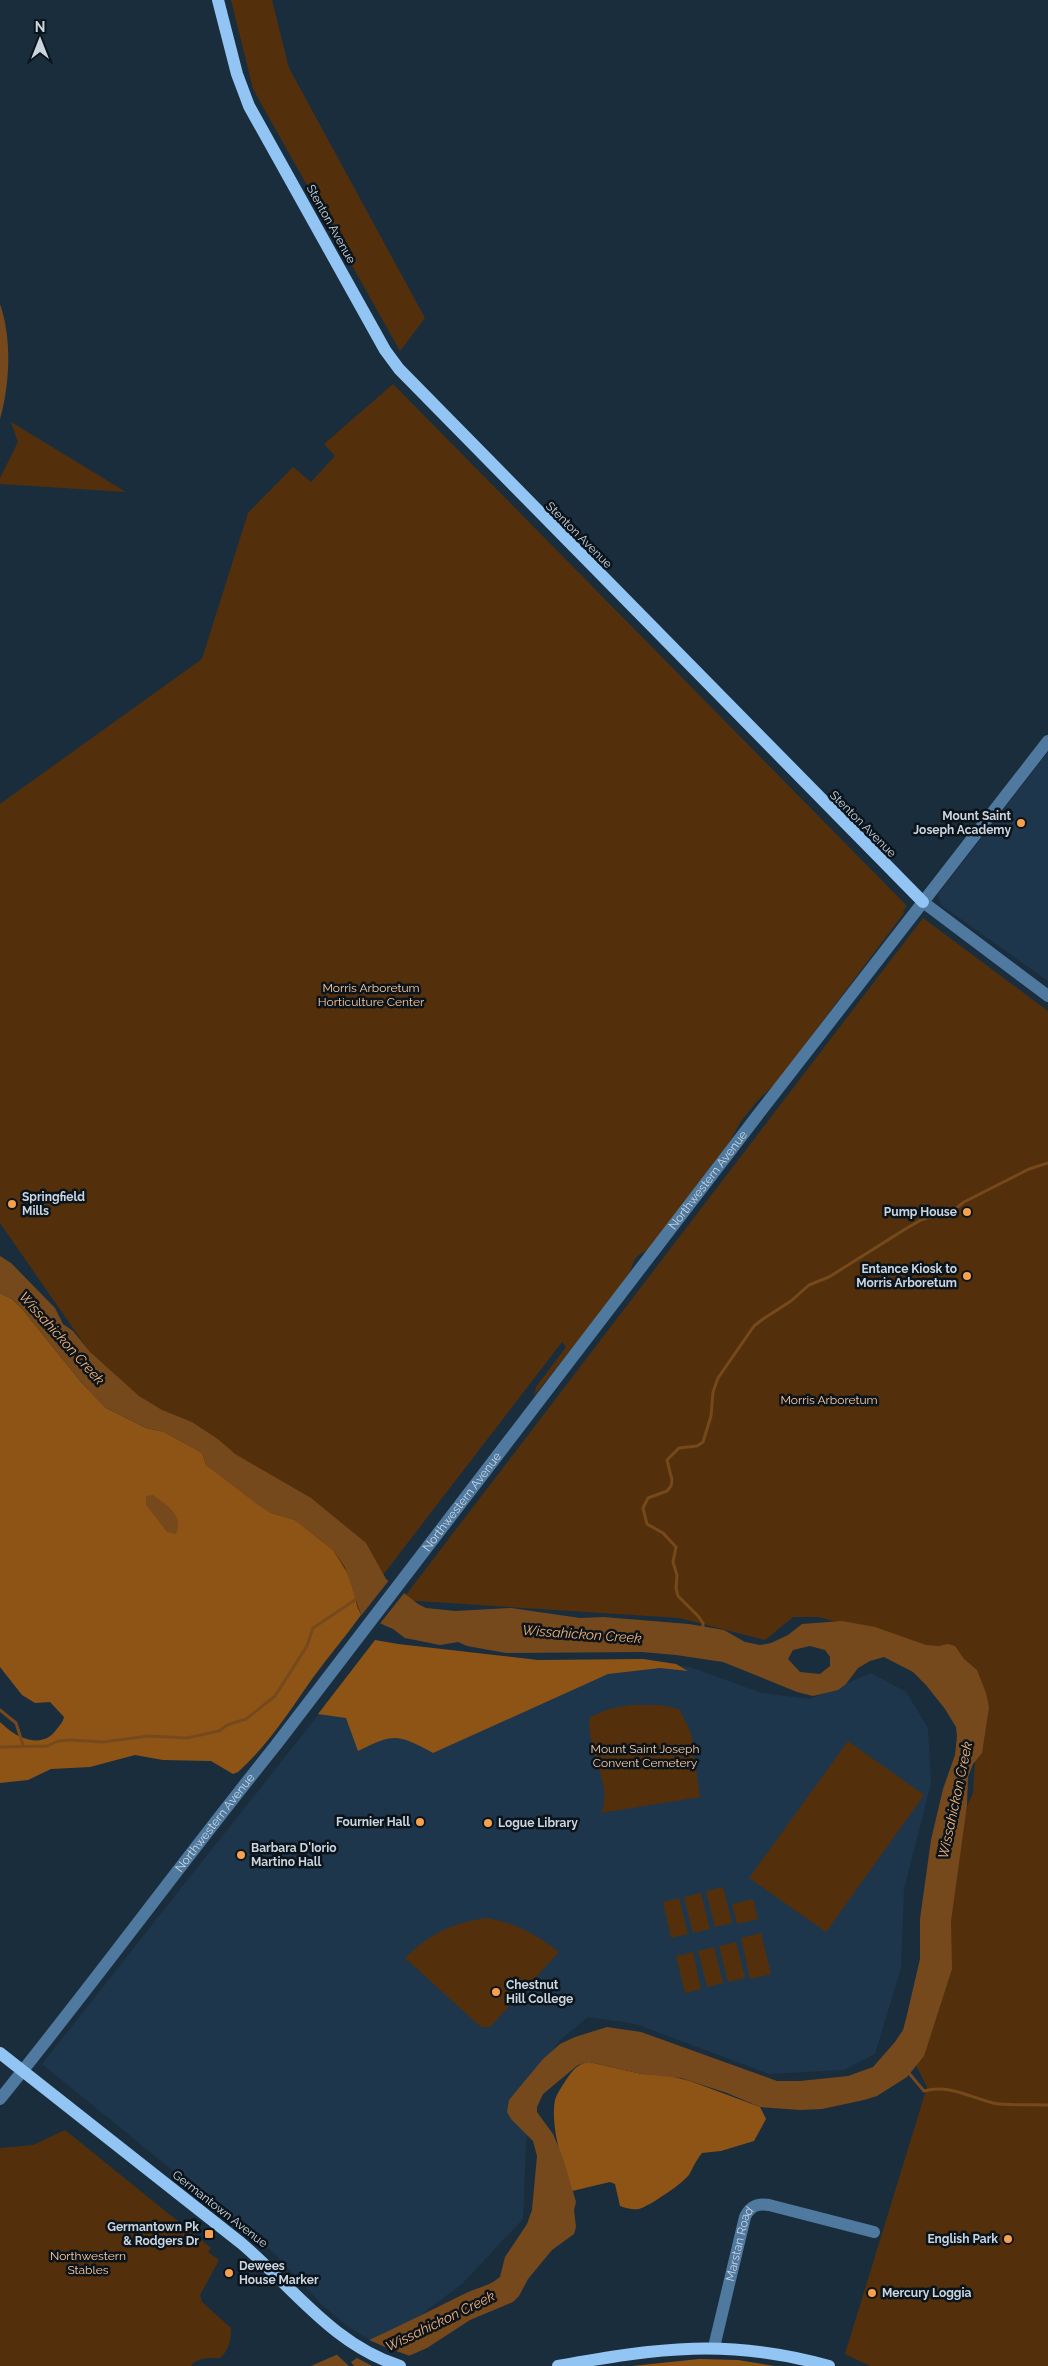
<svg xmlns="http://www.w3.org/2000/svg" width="1048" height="2366" viewBox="0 0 1048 2366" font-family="Raleway,sans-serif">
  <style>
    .built { fill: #1e364b }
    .green { fill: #53300b }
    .forest { fill: #8e5416 }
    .water { fill: #76491d; fill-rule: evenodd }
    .pier { fill: #1a2d3d }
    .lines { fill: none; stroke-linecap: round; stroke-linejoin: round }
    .stream { stroke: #76491d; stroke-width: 3 }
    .minor { stroke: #4f799e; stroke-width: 12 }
    .major { stroke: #92c5f3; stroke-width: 12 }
    .poi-dot { fill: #f8a04b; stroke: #0c141b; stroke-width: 2 }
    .labels { text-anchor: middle; stroke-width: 5; stroke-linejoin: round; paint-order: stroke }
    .street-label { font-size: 12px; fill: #cad5e0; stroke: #0c141b }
    .poi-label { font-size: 12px; font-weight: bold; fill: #cad5e0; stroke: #0c141b; text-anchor: end }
    .park-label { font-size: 12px; fill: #fdca9e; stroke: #0c141b }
    .water-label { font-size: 14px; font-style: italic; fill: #f6b378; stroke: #0c141b }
  </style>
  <rect width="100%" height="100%" fill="#1a2d3d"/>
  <g class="built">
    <path d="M1048,752V981L941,905L938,894Z"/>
    <path d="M376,1642L536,1663H654L690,1667L762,1693L810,1699L871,1673L906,1692L928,1728L931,1783L904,1889L901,1968L875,2054L844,2070L769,2074L636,2024L588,2017L560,2040L534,2075L526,2144L523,2219L462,2284L414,2320L374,2342L350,2328L324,2307L274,2253L42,2064Z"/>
  </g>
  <g class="green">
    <path d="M231,0H272L289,68L425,318L400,351L253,89Z"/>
    <path d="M393,384L907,906L903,911L904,913L776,1083L758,1100L741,1121L730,1141L648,1250C629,1258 636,1265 626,1278C596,1318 565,1357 534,1396L536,1387L566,1347L562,1342L353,1614L118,1393L0,1223V804L202,659L248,513L293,467L311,482L335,456L324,444Z"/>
    <path d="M11,422L126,492L0,484V478L18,442Z"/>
    <path d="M923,918L1048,1011V2366H870L845,2354L927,2087L916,2065L943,1860L973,1793L977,1731L871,1631L818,1617H793L765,1640L679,1618L402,1600Z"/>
    <path d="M631,1705H660L679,1709L691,1733L700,1797L601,1813C614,1785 585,1751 590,1717L609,1709Z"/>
    <path d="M848,1741L924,1795L826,1932L749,1878Z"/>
    <path d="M723,1887L732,1923L715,1927L706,1891Z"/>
    <path d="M701,1893L710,1929L693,1933L684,1897Z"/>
    <path d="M679,1898L688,1934L671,1938L663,1902Z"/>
    <path d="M753,1899L758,1919L737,1924L732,1904Z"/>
    <path d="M485,1918C514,1922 535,1934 559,1952L490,2027H481L405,1958C431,1933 450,1924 485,1918Z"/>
    <path d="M761,1933L771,1974L750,1979L741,1938Z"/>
    <path d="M736,1942L745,1978L728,1982L719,1946Z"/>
    <path d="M714,1947L723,1983L707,1987L698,1951Z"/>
    <path d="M693,1952L701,1989L685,1993L676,1956Z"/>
    <path d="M65,2130L211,2248L208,2252L219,2260L200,2295L202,2302L231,2328C231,2340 229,2350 220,2358C210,2358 197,2357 191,2366H0V2148L33,2145Z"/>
  </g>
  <g class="forest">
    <path d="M0,1293L12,1299L23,1310L81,1382L106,1408L146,1428L164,1432L195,1449L202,1453L206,1465L271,1513L295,1520L333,1550L351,1579L357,1606L361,1615C345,1637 328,1657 312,1679C289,1712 268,1745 238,1772L233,1774L211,1761L163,1760L135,1755L90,1767L51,1769L28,1780L0,1783V1722C4,1725 7,1729 12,1732C26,1742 46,1745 56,1730C60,1725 63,1722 64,1717L50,1702L35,1703L22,1695L0,1667Z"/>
    <path d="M375,1640L398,1644L538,1660L643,1659L676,1664L688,1671L660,1668L608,1674L433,1753C396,1733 394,1734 358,1751L346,1718L318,1714Z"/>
    <path d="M589,2062L642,2074L666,2075L690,2081L760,2107L766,2119L754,2141L721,2151L702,2153C695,2162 695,2164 690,2173C687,2181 648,2207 639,2209C634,2210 625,2208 620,2206L615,2184L610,2182L572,2191C563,2167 550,2126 555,2100C557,2093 562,2087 566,2080C573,2070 577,2064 589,2062Z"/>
    <path d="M699,2359L738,2360L775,2366H632Z"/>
  </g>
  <g class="water">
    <path d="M0,304C12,339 10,383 0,419Z"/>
    <path d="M0,1256L11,1263L55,1308L63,1324L73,1331L90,1352L139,1396L162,1410L192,1422L219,1440L235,1454L311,1498L366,1543L386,1579L418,1604L426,1608L455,1611L511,1608L580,1618L603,1617L689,1624L724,1630L745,1642L760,1645L771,1643L788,1635L802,1624L842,1621L875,1627L926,1645L939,1646L948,1644L955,1646L964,1659L977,1670L986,1693L989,1707L982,1753L973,1764L968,1777L967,1805L951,1921L952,1969L924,2056L907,2077L877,2096L864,2100L822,2109L800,2110L760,2107L727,2093L681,2078L642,2074L589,2062L578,2065L543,2094L537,2107V2112L553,2134L563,2158L576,2202L574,2210L576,2227L574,2234L552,2250L528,2279L519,2296L513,2302L470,2320L427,2348L386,2366H311C362,2344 412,2320 462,2295C475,2288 488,2287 500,2277L505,2257L527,2224L532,2210L537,2156L533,2141L511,2119L507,2112L509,2100L543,2059L560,2044L575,2037L607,2027L641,2032L777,2081H800L848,2076L873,2067L895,2042L903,2030L906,2019L920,1959V1919L931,1840L943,1789L955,1755L957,1736L956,1727L945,1709L926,1685L913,1672L884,1657L870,1661L858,1668L846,1684L838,1690L813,1696L797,1692L723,1662L676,1655L642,1652L506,1653L467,1646L458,1642L440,1645L405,1638L393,1629L361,1615L345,1567L333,1550L306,1529L295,1520L271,1513L258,1505L206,1465L202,1453L195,1449L164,1432L146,1428L106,1408L81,1382L23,1310L12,1299L0,1293ZM810,1646L825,1650L830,1657V1666L820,1674L800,1672L788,1659L793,1650Z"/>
    <path d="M153,1495C165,1504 185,1515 176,1534L167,1532L146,1505V1496Z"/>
  </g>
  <g class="pier">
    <path d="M390,1579L405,1592L378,1626L360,1617Z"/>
    <path d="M367,2339L385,2347L413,2357L393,2366H372L357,2358L351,2362L354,2366H349L335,2353Z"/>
  </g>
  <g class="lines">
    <g class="stream">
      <path d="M703,1630V1623L698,1616L678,1596L676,1588L677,1575L673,1562L676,1547L663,1533L647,1524L643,1508L648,1498L667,1491L671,1486L672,1480L667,1460L679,1448L697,1446L703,1442L711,1416L713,1392L718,1378L754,1326L763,1319L791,1301L809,1285L829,1277L907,1228L921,1220L955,1209L964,1202L1029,1169L1048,1163"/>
      <path d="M0,1710L16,1723L23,1745"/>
      <path d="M0,1747L47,1746L58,1741L70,1740L103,1742L148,1736L187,1738L219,1731L227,1725L246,1719L275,1696L307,1646L313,1628L358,1598"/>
      <path d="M908,2072L924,2091C949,2084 969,2097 993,2103C1006,2106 1033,2104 1048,2105"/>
    </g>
    <g class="minor">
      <path d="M923,902L1048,996"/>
      <path id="s1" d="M0,2099C94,1983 182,1862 276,1745L757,1116L1048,741"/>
      <path id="s2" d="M714,2347L745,2217C750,2206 758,2203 769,2205L874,2232"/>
    </g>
    <g class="major">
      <path d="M218,0L237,74L249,106L385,350L399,369L923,902"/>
      <path d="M0,2053L241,2243C293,2287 332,2344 400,2366"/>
      <path d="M558,2366C658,2348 728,2338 829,2366"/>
    </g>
  </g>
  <g class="poi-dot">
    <circle cx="1021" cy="823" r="5"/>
    <circle cx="12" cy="1204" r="5"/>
    <circle cx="967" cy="1212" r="5"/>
    <circle cx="967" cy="1276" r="5"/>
    <circle cx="420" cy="1822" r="5"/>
    <circle cx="488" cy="1823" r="5"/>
    <circle cx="241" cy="1855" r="5"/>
    <circle cx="496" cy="1992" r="5"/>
    <rect x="204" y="2229" width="10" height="10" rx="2.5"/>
    <circle cx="1008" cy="2239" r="5"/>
    <circle cx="229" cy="2273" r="5"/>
    <circle cx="872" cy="2293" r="5"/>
  </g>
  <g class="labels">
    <g class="street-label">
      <text transform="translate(331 224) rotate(61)" y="4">Stenton Avenue</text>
      <text transform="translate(579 535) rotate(45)" y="4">Stenton Avenue</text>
      <text transform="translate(863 824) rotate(45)" y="4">Stenton Avenue</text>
      <text dy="4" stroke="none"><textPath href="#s1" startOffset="1160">Northwestern Avenue</textPath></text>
      <text dy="4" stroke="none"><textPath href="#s1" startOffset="755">Northwestern Avenue</textPath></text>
      <text dy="4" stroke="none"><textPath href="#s1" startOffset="350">Northwestern Avenue</textPath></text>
      <text transform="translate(220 2209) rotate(38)" y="4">Germantown Avenue</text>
      <text dy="4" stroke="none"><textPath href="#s2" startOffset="106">Marstan Road</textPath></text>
    </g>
    <g class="poi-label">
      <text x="1011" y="820">Mount Saint<tspan x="1011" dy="14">Joseph Academy</tspan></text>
      <text x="22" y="1201" text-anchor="start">Springfield<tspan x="22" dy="14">Mills</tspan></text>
      <text x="957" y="1216">Pump House</text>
      <text x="957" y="1273">Entance Kiosk to<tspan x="957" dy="14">Morris Arboretum</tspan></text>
      <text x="410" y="1826">Fournier Hall</text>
      <text x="498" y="1827" text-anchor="start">Logue Library</text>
      <text x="251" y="1852" text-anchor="start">Barbara D'Iorio<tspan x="251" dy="14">Martino Hall</tspan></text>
      <text x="506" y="1989" text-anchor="start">Chestnut<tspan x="506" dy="14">Hill College</tspan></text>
      <text x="199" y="2231">Germantown Pk<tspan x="199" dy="14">&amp; Rodgers Dr</tspan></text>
      <text x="998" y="2243">English Park</text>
      <text x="239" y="2270" text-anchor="start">Dewees<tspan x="239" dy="14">House Marker</tspan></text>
      <text x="882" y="2297" text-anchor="start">Mercury Loggia</text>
    </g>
    <g class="park-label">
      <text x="371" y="992">Morris Arboretum<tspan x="371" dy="14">Horticulture Center</tspan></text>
      <text x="829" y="1404">Morris Arboretum</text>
      <text x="645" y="1753">Mount Saint Joseph<tspan x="645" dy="14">Convent Cemetery</tspan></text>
      <text x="88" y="2260">Northwestern<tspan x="88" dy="14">Stables</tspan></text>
    </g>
    <g class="water-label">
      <text transform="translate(62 1338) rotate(48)" y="5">Wissahickon Creek</text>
      <text transform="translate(582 1634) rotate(4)" y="5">Wissahickon Creek</text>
      <text transform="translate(955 1800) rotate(-78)" y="5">Wissahickon Creek</text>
      <text transform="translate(440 2321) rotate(-26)" y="5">Wissahickon Creek</text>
    </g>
  </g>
  <g transform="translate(40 40)" stroke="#0c141b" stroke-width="4" paint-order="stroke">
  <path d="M0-4L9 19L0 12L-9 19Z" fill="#cad5e0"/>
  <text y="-8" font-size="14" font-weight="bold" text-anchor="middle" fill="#cad5e0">N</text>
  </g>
</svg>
